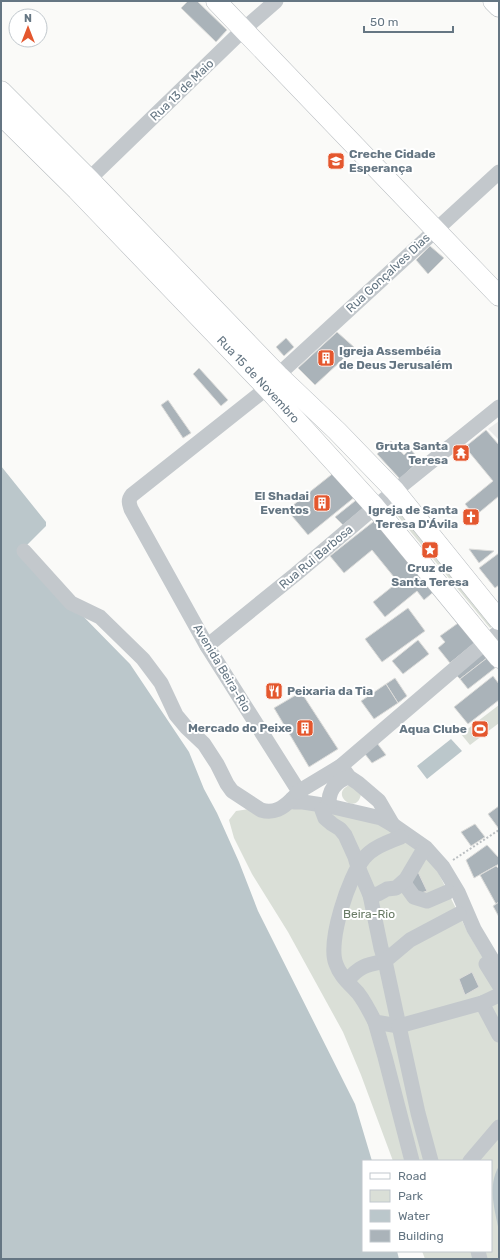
<svg xmlns="http://www.w3.org/2000/svg" width="500" height="1260" viewBox="0 0 500 1260" font-family="Rubik,sans-serif">
  <style>
    .built { fill: #e8e9e9 }
    .green { fill: #dadfd7 }
    .water { fill: #bbc7cb }
    .building { fill: #aab3b9; stroke: #dcdcda }
    .lines { fill: none; stroke-linecap: round; stroke-linejoin: round }
    .major-casing { stroke: #b5babe; stroke-width: 21 }
    .path { stroke: #bbbfc2; stroke-width: 2; stroke-dasharray: 2 2; stroke-linecap: butt }
    .minor { stroke: #c3c8cc; stroke-width: 15 }
    .major { stroke: #fff; stroke-width: 20 }
    .labels { text-anchor: middle; stroke-width: 4; stroke-linejoin: round; paint-order: stroke }
    .street-label { font-size: 12px; fill: #657683; stroke: #fff }
    .poi-label { font-size: 12px; font-weight: bold; fill: #657683; stroke: #fff; text-anchor: end }
    .park-label { font-size: 12px; fill: #687a64; stroke: #fff }
  </style>
  <rect width="100%" height="100%" fill="#fafaf8"/>
  <path class="built" d="M499,421V440L488,429Z"/>
  <g class="green">
    <path d="M399,503L493,626L490,628L392,509Z"/>
    <path d="M499,705V723L470,745L461,734Z"/>
    <path d="M350,785L361,794C357,817 328,793 350,785Z"/>
    <path d="M288,803L362,808L422,852L438,872L468,933L499,985V1259H425L422,1251H491V1161H393L361,1075L343,1032L288,932L252,874L234,838L229,820L236,811Z"/>
  </g>
  <g class="water">
    <path d="M1,466L46,522V526L21,551L22,554L130,664L189,752L204,789L217,813L239,862L258,911L355,1104L372,1161H363V1251H397L399,1259H1Z"/>
    <path d="M451,739L462,751L427,779L417,766Z"/>
    <path d="M499,1166V1231C495,1210 487,1186 499,1166Z"/>
  </g>
  <g class="building">
    <path d="M188,1H197L227,30L216,42L181,8Z"/>
    <path d="M430,246L444,258L428,274L416,260Z"/>
    <path d="M337,332L355,348L315,385L298,368Z"/>
    <path d="M286,338L294,347L284,356L276,347Z"/>
    <path d="M199,368L228,400L221,406L193,374Z"/>
    <path d="M168,400L191,433L183,438L161,405Z"/>
    <path d="M486,430L499,445V496L475,516L465,504L493,481L465,447Z"/>
    <path d="M391,441L404,455L410,449L420,460L400,479L377,454Z"/>
    <path d="M461,450L467,458L454,456Z"/>
    <path d="M336,471L356,496L308,535L287,510Z"/>
    <path d="M360,497L367,505L343,525L335,517Z"/>
    <path d="M378,518L437,589L424,600L417,591L385,617L373,602L398,582L372,550L344,573L330,556Z"/>
    <path d="M469,549L494,551L479,563Z"/>
    <path d="M499,553V585L495,588L479,568Z"/>
    <path d="M408,608L425,631L382,662L365,639Z"/>
    <path d="M461,621L477,641L450,663L438,648L445,642L440,636Z"/>
    <path d="M418,640L429,654L403,674L392,661Z"/>
    <path d="M484,652L487,658L460,679L453,672Z"/>
    <path d="M487,658L495,668L468,689L460,679Z"/>
    <path d="M493,676L499,684V700L468,724L454,707Z"/>
    <path d="M395,678L407,696L398,703L386,684Z"/>
    <path d="M386,684L398,703L374,719L361,701Z"/>
    <path d="M301,692L338,749L309,767L274,708Z"/>
    <path d="M374,739L386,755L372,763L361,749Z"/>
    <path d="M499,806V829L488,814Z"/>
    <path d="M475,824L485,837L471,846L461,832Z"/>
    <path d="M487,845L499,858V864L474,878L466,860Z"/>
    <path d="M496,866L499,869V902L496,904L480,875Z"/>
    <path d="M418,872L427,891L418,894L410,879Z"/>
    <path d="M499,902V917L493,906Z"/>
    <path d="M472,972L479,987L465,995L459,979Z"/>
  </g>
  <g class="lines">
    <defs>
      <g id="major">
        <path d="M216,1L499,296"/>
        <path d="M493,1L499,7"/>
        <path d="M1,91L89,179L278,375L337,431L395,491L499,620"/>
        <path id="s1" d="M1,115L77,190L267,388L375,507L499,658"/>
      </g>
    </defs>
    <use href="#major" class="major-casing"/>
    <path class="path" d="M453,860L499,830"/>
    <g class="minor">
      <path d="M499,172L278,375L267,388L132,495C128,500 129,503 131,509L207,646L298,790V793L292,799V801L294,802H303L329,806L381,818L393,825L426,848L443,867L458,892L474,929L499,971"/>
      <path d="M82,186L244,29L276,1"/>
      <path d="M24,551L71,603L100,617L143,659L161,683L176,715L186,727L204,744L217,764L227,784L232,791L261,810C274,814 283,808 292,799"/>
      <path d="M207,646L296,574L375,507L499,407"/>
      <path d="M341,766L349,777L358,783L379,801L393,825"/>
      <path d="M298,792L341,766L486,642L499,632"/>
      <path d="M329,806C328,791 335,781 349,777"/>
      <path d="M322,810L325,818L332,824L340,829L345,835L355,857L358,867L370,895L381,948L385,961C366,965 359,966 347,981"/>
      <path d="M401,837C388,842 373,847 364,858C349,876 327,942 336,964C340,976 350,984 358,993C365,1002 370,1012 375,1022L399,1026L385,961L410,940L459,914"/>
      <path d="M406,886L414,897L427,901L448,892"/>
      <path d="M370,895L378,894L387,889L396,888L406,879L422,852"/>
      <path d="M486,964L499,985"/>
      <path d="M482,1003L499,1035"/>
      <path d="M375,1022L385,1057L412,1161"/>
      <path d="M431,1161L418,1113L399,1026L482,1003L499,995"/>
      <path d="M470,1161L499,1127"/>
      <path d="M478,1251L480,1259"/>
    </g>
    <use href="#major" class="major"/>
  </g>
  <defs>
    <symbol id="school-square" viewBox="-11 -11 22 22"><rect x="-9" y="-9" width="18" height="18" rx="4" fill="#e4572e" stroke="#fff"/><path d="M0-5L7-2L0 1L-7-2ZM-4 1L0 2.5L4 1V4Q0 6-4 4Z" fill="#fff"/></symbol>
    <symbol id="building-square" viewBox="-11 -11 22 22"><rect x="-9" y="-9" width="18" height="18" rx="4" fill="#e4572e" stroke="#fff"/><path d="M-4-6H4V6H1V3H-1V6H-4ZM-2.5-4.3h1.7v1.8h-1.7ZM.8-4.3h1.7v1.8H.8ZM-2.5-1h1.7V.8h-1.7ZM.8-1h1.7V.8H.8Z" fill="#fff"/></symbol>
    <symbol id="temple-square" viewBox="-11 -11 22 22"><rect x="-9" y="-9" width="18" height="18" rx="4" fill="#e4572e" stroke="#fff"/><path d="M0-6L5-2H3V0L6.5 2.5H4V6H1.5V3h-3V6H-4V2.5H-6.5L-3 0V-2H-5Z" fill="#fff"/></symbol>
    <symbol id="church-square" viewBox="-11 -11 22 22"><rect x="-9" y="-9" width="18" height="18" rx="4" fill="#e4572e" stroke="#fff"/><path d="M-1.2-6h2.4v3.5h3.3v2.4h-3.3V6h-2.4V-.1h-3.3v-2.4h3.3Z" fill="#fff"/></symbol>
    <symbol id="sight-square" viewBox="-11 -11 22 22"><rect x="-9" y="-9" width="18" height="18" rx="4" fill="#e4572e" stroke="#fff"/><path d="M0-6L1.8-2.2L6-1.7L2.9 1.2L3.7 5.4L0 3.3L-3.7 5.4L-2.9 1.2L-6-1.7L-1.8-2.2Z" fill="#fff"/></symbol>
    <symbol id="restaurant-square" viewBox="-11 -11 22 22"><rect x="-9" y="-9" width="18" height="18" rx="4" fill="#e4572e" stroke="#fff"/><path d="M-5-6h1v4h1v-4h1v4h1v-4h1v5L-1.5 .5V6h-2V.5L-5-1ZM5-6V6H3V1.5H1.5Q1.5-4 5-6Z" fill="#fff"/></symbol>
    <symbol id="stadium-square" viewBox="-11 -11 22 22"><rect x="-9" y="-9" width="18" height="18" rx="4" fill="#e4572e" stroke="#fff"/><path d="M0-5a6.5 5 0 1 0 0 10a6.5 5 0 1 0 0-10ZM-3.5-1.8h7v3.6h-7Z" fill="#fff"/></symbol>
  </defs>
  <g fill-rule="evenodd">
    <use href="#school-square" x="326" y="151" width="20" height="20"/>
    <use href="#building-square" x="316" y="348" width="20" height="20"/>
    <use href="#temple-square" x="451" y="443" width="20" height="20"/>
    <use href="#building-square" x="312" y="493" width="20" height="20"/>
    <use href="#church-square" x="461" y="507" width="20" height="20"/>
    <use href="#sight-square" x="420" y="540" width="20" height="20"/>
    <use href="#restaurant-square" x="264" y="681" width="20" height="20"/>
    <use href="#building-square" x="295" y="718" width="20" height="20"/>
    <use href="#stadium-square" x="470" y="719" width="20" height="20"/>
  </g>
  <g class="labels">
    <g class="street-label">
      <text transform="translate(182 90) rotate(-44)" y="4">Rua 13 de Maio</text>
      <text transform="translate(388 273) rotate(-43)" y="4">Rua Gonçalves Dias</text>
      <text dy="4" stroke="none"><textPath href="#s1" startOffset="369">Rua 15 de Novembro</textPath></text>
      <text transform="translate(316 557) rotate(-40)" y="4">Rua Rui Barbosa</text>
      <text transform="translate(222 668) rotate(59)" y="4">Avenida Beira-Rio</text>
    </g>
    <g class="poi-label">
      <text x="349" y="158" text-anchor="start">Creche Cidade<tspan x="349" dy="14">Esperança</tspan></text>
      <text x="339" y="355" text-anchor="start">Igreja Assembéia<tspan x="339" dy="14">de Deus Jerusalém</tspan></text>
      <text x="448" y="450">Gruta Santa<tspan x="448" dy="14">Teresa</tspan></text>
      <text x="309" y="500">El Shadai<tspan x="309" dy="14">Eventos</tspan></text>
      <text x="458" y="514">Igreja de Santa<tspan x="458" dy="14">Teresa D'Ávila</tspan></text>
      <text x="430" y="572" text-anchor="middle">Cruz de<tspan x="430" dy="14">Santa Teresa</tspan></text>
      <text x="287" y="695" text-anchor="start">Peixaria da Tia</text>
      <text x="292" y="732">Mercado do Peixe</text>
      <text x="467" y="733">Aqua Clube</text>
    </g>
    <g class="park-label">
      <text x="369" y="918">Beira-Rio</text>
    </g>
  </g>
  <rect width="500" height="1260" fill="none" stroke="#657683" stroke-width="4"/>
  <rect x="362" y="1160" width="130" height="92" fill="#ffffff" stroke="#c1c8cd"/>
  <rect x="370" y="1173" width="20" height="6" fill="#ffffff" stroke="#c1c8cd"/>
  <text x="398" y="1180" font-size="12" fill="#657683">Road</text>
  <rect x="370" y="1190" width="20" height="12" fill="#dadfd7" stroke="#c1c8cd"/>
  <text x="398" y="1200" font-size="12" fill="#657683">Park</text>
  <rect x="370" y="1210" width="20" height="12" fill="#bbc7cb" stroke="#c1c8cd"/>
  <text x="398" y="1220" font-size="12" fill="#657683">Water</text>
  <rect x="370" y="1230" width="20" height="12" fill="#aab3b9" stroke="#c1c8cd"/>
  <text x="398" y="1240" font-size="12" fill="#657683">Building</text>
  <g transform="translate(28 28)"><circle r="19" fill="#ffffff" stroke="#c1c8cd"/>
  <path d="M0-3L7 15L0 10L-7 15Z" fill="#e4572e"/>
  <text y="-6" font-size="11" font-weight="bold" text-anchor="middle" fill="#657683">N</text>
  </g>
  <path d="M364 26v6h89v-6" fill="none" stroke="#657683" stroke-width="2"/>
  <text x="370" y="26" font-size="12" fill="#657683" stroke="#ffffff" stroke-width="3" paint-order="stroke">50 m</text>
</svg>
